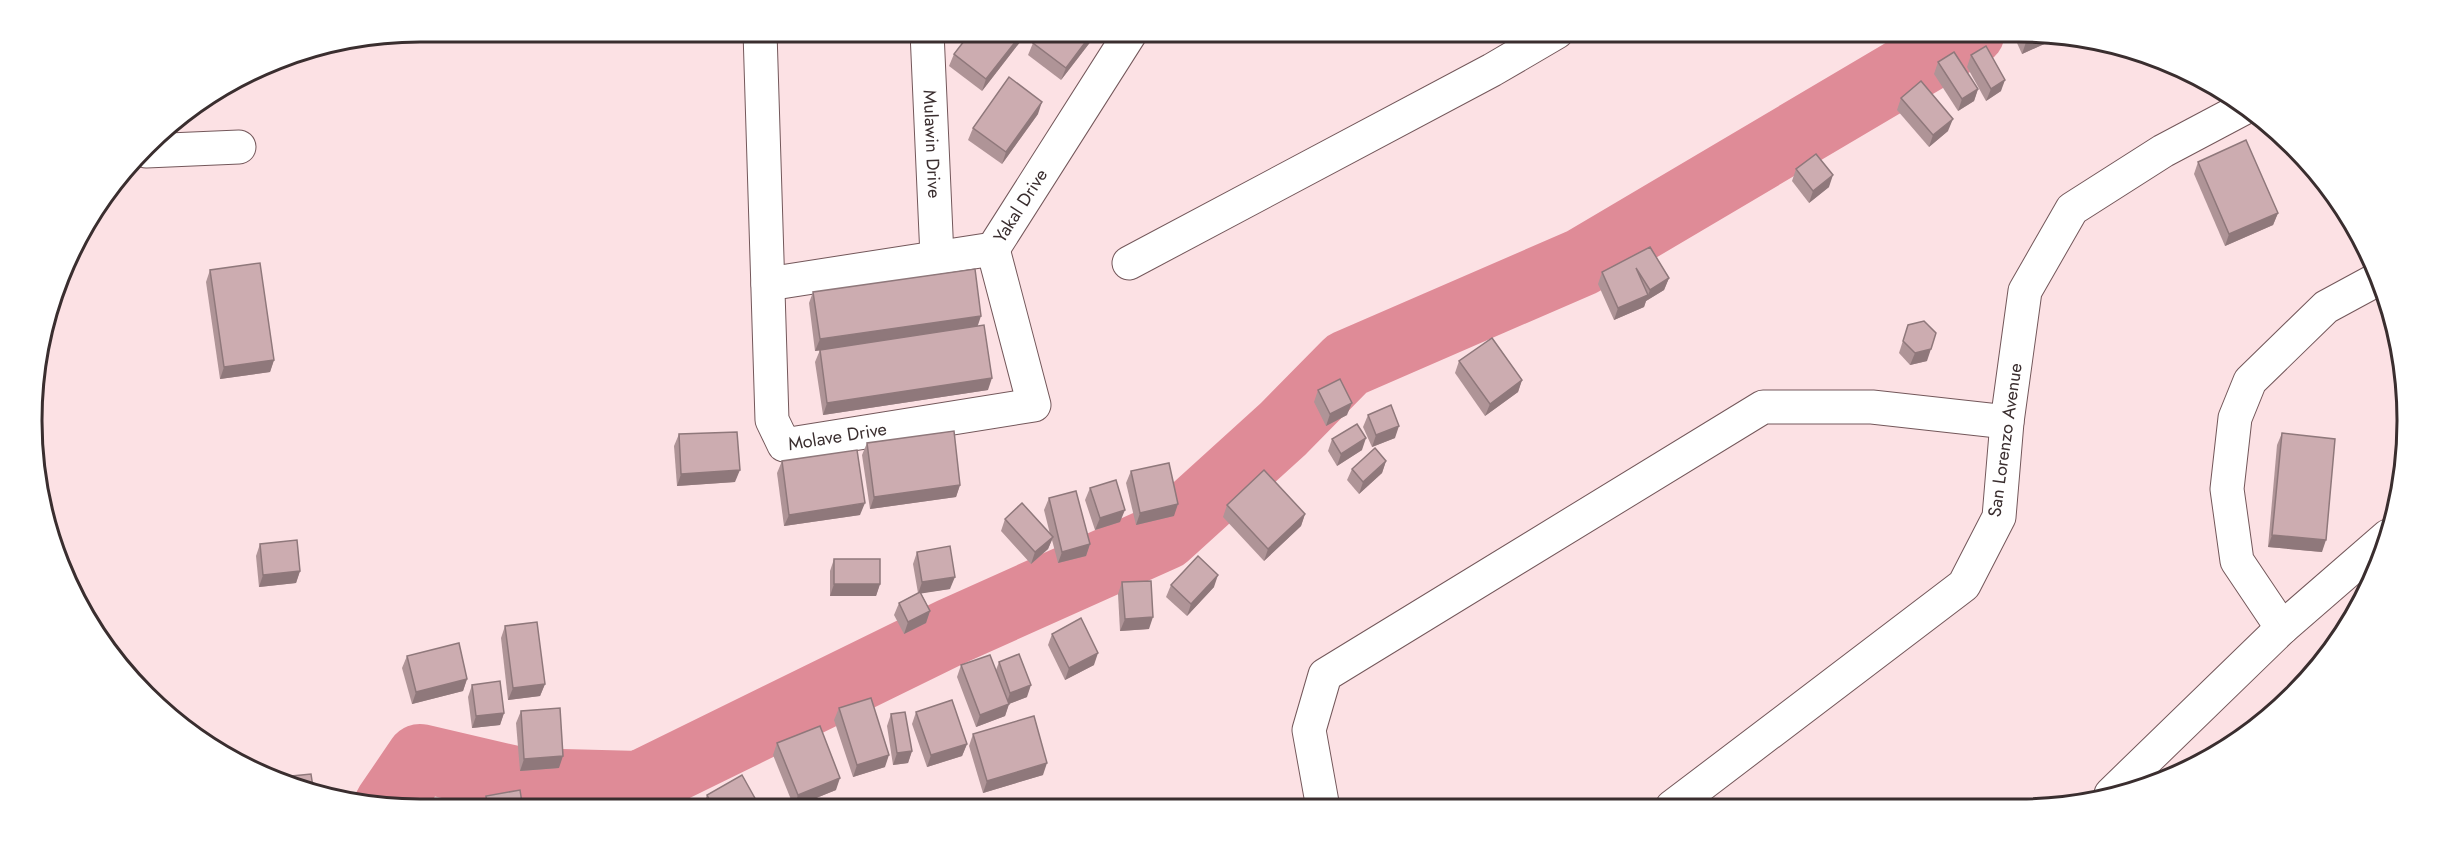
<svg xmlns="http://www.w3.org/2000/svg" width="2439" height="841" viewBox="0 0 2439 841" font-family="Jost,sans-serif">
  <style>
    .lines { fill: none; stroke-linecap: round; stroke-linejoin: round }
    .river { stroke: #df8b97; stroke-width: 68 }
    .minor-casing { stroke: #73575a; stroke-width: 35 }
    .minor { stroke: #fff; stroke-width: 33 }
    .wall { fill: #af9497 }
    .shaded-wall { fill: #8f787b }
    .building { fill: #ccacb0; stroke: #8f787b; stroke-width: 1.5 }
    .labels { text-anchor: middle; stroke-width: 4.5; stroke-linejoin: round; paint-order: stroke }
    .street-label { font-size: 18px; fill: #3a2e2f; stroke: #fff }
    .rim { fill: none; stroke: #3a2e2f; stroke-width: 3 }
  </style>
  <rect width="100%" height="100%" fill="#fce1e4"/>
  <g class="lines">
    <path class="river" d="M388,805L420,758L524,782L639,785L951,632L1165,536L1283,429L1347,364L1582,262L1971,32"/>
    <defs>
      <g id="minor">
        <path id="s1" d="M760,32L772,420L784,445L1034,405L993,249"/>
        <path id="s2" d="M927,32L937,257"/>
        <path d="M146,151L239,147"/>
        <path d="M1129,263L1492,70L1557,32"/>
        <path id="s3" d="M768,284L993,249L1131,32"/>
        <path d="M2282,628L2237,561L2227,489L2235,418L2250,381L2326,307L2374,281"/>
        <path d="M2111,794L2282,628L2388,536"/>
        <path d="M1672,807L1964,585L1999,517L2007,422L2025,291L2072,209L2163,151L2246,107"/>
        <path d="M1323,808L1309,730L1325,675L1763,407H1872L2007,422"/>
      </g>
    </defs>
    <use href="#minor" class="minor-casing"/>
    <use href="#minor" class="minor"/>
  </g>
  <g class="wall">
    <path d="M1098,32L1061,80L1028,55L1033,43Z"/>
    <path d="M2012,32H2019L2053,36L2051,41L2022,54Z"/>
    <path d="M1020,42L982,91L949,66L954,54Z"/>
    <path d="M1971,55L2001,91L1986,101L1967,67Z"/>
    <path d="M1938,62L1978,89L1974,101L1958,111L1934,74Z"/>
    <path d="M1901,98L1948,131L1929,147L1897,110Z"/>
    <path d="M1038,114L1002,164L968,140L973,128Z"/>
    <path d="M2198,162L2278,213L2273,225L2225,246L2194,174Z"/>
    <path d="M1796,169L1829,187L1809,203L1792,181Z"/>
    <path d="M1650,247L1669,278L1664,290L1646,301L1644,307L1614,320L1598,284L1602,272Z"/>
    <path d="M210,270L274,360L270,372L220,379L206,282Z"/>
    <path d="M813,292L978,326L988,390L823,415L815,362L820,350L835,348L815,351L809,303Z"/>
    <path d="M1908,325L1927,361L1910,365L1899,353Z"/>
    <path d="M1459,361L1522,380L1518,392L1485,416L1455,373Z"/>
    <path d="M1318,390L1347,415L1326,426L1314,402Z"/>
    <path d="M1368,415L1395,438L1372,447L1363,427Z"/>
    <path d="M2282,433L2322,552L2268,547L2277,445Z"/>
    <path d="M679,434L735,482L677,486L674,446Z"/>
    <path d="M1332,439L1362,450L1337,466L1328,451Z"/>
    <path d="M867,443L960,485L956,497L870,509L862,455Z"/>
    <path d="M782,461L860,515L784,526L777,473Z"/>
    <path d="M1386,461L1382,473L1359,494L1347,480L1352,469Z"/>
    <path d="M1131,471L1174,516L1136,525L1126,483Z"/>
    <path d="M1090,488L1120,522L1095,530L1085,500Z"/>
    <path d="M1049,498L1090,544L1086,556L1058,563L1052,540L1048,549L1031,564L1001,531L1005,519L1050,534L1044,510Z"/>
    <path d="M1227,505L1305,514L1301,526L1264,561L1223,517Z"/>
    <path d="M260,544L300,571L296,583L259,587L256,556Z"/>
    <path d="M917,552L950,589L921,593L930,611L926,623L904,634L894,615L899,603L918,593L913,564Z"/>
    <path d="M834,559L880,584L876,596H830V571Z"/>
    <path d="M1122,582L1149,629L1120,631L1118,594Z"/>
    <path d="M1171,585L1214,587L1187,616L1166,597Z"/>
    <path d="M505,626L545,684L540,696L508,700L501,638Z"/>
    <path d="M1052,634L1094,665L1065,680L1048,645Z"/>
    <path d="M407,656L467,679L463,691L412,704L402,668Z"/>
    <path d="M999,662L1027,697L1009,704L1005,716L976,727L957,677L961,665L996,670Z"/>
    <path d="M472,685L504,713L500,725L472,728L468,697Z"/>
    <path d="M839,708L885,767L853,777L834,720Z"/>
    <path d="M521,711L559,768L520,771L516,723Z"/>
    <path d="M916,712L967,744L962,756L927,767L912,724Z"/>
    <path d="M891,714L912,751L908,763L893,765L887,726Z"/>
    <path d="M973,734L1043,775L983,793L969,746Z"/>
    <path d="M777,743L836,790L794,807L773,755Z"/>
    <path d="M707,795L761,809H685L703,805Z"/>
    <path d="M486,796L523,809H481Z"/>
  </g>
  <g class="shaded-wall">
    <path d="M1023,32L1020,42L982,91L986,79Z"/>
    <path d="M1093,32H1098L1061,80L1066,68Z"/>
    <path d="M2043,35L2053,36L2051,41L2022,54L2026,42Z"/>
    <path d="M2005,80L2001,91L1986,101L1991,89Z"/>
    <path d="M1978,89L1974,101L1958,111L1962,99Z"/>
    <path d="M1042,102L1038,114L1002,164L1006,152Z"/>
    <path d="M1953,119L1948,131L1929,147L1933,135Z"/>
    <path d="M1833,175L1829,187L1809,203L1813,191Z"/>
    <path d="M2278,213L2273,225L2225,246L2229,234Z"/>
    <path d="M1669,278L1664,290L1646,301L1644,307L1614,320L1618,308L1648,295L1650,290Z"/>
    <path d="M981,316L977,328L815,351L820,339Z"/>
    <path d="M1931,349L1927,361L1910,365L1915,353Z"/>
    <path d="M274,360L270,372L220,379L224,367Z"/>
    <path d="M992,378L988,390L823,415L827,403Z"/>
    <path d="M1522,380L1518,392L1485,416L1490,404Z"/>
    <path d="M1352,403L1347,415L1326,426L1330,414Z"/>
    <path d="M1399,426L1395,438L1372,447L1376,435Z"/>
    <path d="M1366,438L1362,450L1337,466L1341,454Z"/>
    <path d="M1386,461L1382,473L1359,494L1363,482Z"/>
    <path d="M740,470L735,482L677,486L681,474Z"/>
    <path d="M960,485L956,497L870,509L874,497Z"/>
    <path d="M865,503L860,515L784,526L789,515Z"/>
    <path d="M1178,504L1174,516L1136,525L1140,513Z"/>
    <path d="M1125,510L1120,522L1095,530L1100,518Z"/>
    <path d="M1305,514L1301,526L1264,561L1268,549Z"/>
    <path d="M2272,535L2326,540L2322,552L2268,547Z"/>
    <path d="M1053,537L1048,549L1031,564L1035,552Z"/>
    <path d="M1090,544L1086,556L1058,563L1062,552Z"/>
    <path d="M300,571L296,583L259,587L263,575Z"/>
    <path d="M1218,575L1214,587L1187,616L1191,604Z"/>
    <path d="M955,577L950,589L918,594L922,582Z"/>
    <path d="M834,584H880L876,596H830Z"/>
    <path d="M930,611L926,623L904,634L908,622Z"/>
    <path d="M1153,617L1149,629L1120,631L1125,619Z"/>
    <path d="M1098,653L1094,665L1065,680L1069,668Z"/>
    <path d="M467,679L463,691L412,704L416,692Z"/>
    <path d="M545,684L540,696L508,700L513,688Z"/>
    <path d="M1031,685L1027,697L1006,705L1010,693Z"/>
    <path d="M1009,704L1005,716L976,727L980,715Z"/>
    <path d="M504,713L500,725L472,728L476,716Z"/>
    <path d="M967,744L962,756L927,767L931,755Z"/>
    <path d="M912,751L908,763L893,765L897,753Z"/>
    <path d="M889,755L885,767L853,777L857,765Z"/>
    <path d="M563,756L559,768L520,771L524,759Z"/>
    <path d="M1047,763L1043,775L983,793L987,781Z"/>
    <path d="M840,778L836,790L794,807L798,795Z"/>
  </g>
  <g class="building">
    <path d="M971,32H1023L986,79L954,54Z"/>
    <path d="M1041,32H1093L1066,68L1033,43Z"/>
    <path d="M2022,32L2043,35L2026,42Z"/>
    <path d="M1986,46L2005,80L1991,89L1971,55Z"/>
    <path d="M1954,52L1978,89L1962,99L1938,62Z"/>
    <path d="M1009,77L1042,102L1006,152L973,128Z"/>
    <path d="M1921,81L1953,119L1933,135L1901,98Z"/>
    <path d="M2246,140L2278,213L2229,234L2198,162Z"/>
    <path d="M1816,154L1833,175L1813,191L1796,169Z"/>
    <path d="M1650,247L1669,278L1650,290L1636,268L1648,295L1618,308L1602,272Z"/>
    <path d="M260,263L274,360L224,367L210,270Z"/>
    <path d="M975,269L981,316L820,339L813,292Z"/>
    <path d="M1924,321L1936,333L1931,349L1915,353L1903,341L1908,325Z"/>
    <path d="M984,325L992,378L827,403L820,350Z"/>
    <path d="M1492,338L1522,380L1490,404L1459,361Z"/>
    <path d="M1340,379L1352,403L1330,414L1318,390Z"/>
    <path d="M1391,405L1399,426L1376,435L1368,415Z"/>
    <path d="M1357,424L1366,438L1341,454L1332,439Z"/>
    <path d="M954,431L960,485L874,497L867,443Z"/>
    <path d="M737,432L740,470L681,474L679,434Z"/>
    <path d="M2282,433L2335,439L2326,540L2272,535Z"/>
    <path d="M1375,448L1386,461L1363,482L1352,469Z"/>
    <path d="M857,450L865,503L789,515L782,461Z"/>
    <path d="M1169,463L1178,504L1140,513L1131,471Z"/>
    <path d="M1264,470L1305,514L1268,549L1227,505Z"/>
    <path d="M1116,480L1125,510L1100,518L1090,488Z"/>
    <path d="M1076,491L1090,544L1062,552L1049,498Z"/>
    <path d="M1022,503L1053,537L1035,552L1005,519Z"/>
    <path d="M297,540L300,571L263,575L260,544Z"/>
    <path d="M950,546L955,577L922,582L917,552Z"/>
    <path d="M1198,556L1218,575L1191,604L1171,585Z"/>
    <rect x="834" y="559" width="46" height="25"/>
    <path d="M1151,581L1153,617L1125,619L1122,582Z"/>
    <path d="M920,592L930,611L908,622L899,603Z"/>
    <path d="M1081,618L1098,653L1069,668L1052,634Z"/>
    <path d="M537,622L545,684L513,688L505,626Z"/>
    <path d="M459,643L467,679L416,692L407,656Z"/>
    <path d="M1019,654L1031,685L1010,693L999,662Z"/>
    <path d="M990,655L1009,704L980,715L961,665Z"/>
    <path d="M500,681L504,713L476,716L472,685Z"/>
    <path d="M871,698L889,755L857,765L839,708Z"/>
    <path d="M952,700L967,744L931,755L916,712Z"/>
    <path d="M560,708L563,756L524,759L521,711Z"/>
    <path d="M905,712L912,751L897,753L891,714Z"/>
    <path d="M1034,716L1047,763L987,781L973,734Z"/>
    <path d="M820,726L840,778L798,795L777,743Z"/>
    <path d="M311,774L314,794L293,784L292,776Z"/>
    <path d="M742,775L761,809H714L707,795Z"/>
    <path d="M520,790L523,809H488L486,796Z"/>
    <path d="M842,800L844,809H806Z"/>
    <path d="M701,801L705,809H685Z"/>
    <path d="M564,802L566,809H542Z"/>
  </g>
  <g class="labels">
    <g class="street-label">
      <text dy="6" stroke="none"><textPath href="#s2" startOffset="112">Mulawin Drive</textPath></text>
      <text dy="6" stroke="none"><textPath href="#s3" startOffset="279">Yakal Drive</textPath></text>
      <text dy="6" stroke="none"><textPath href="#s1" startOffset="470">Molave Drive</textPath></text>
      <text transform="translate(2005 440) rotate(-82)" y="6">San Lorenzo Avenue</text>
    </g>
  </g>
  <path d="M0 0H2439V841H0ZM420 42H2019A378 378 0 0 1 2397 420V421A378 378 0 0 1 2019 799H420A378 378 0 0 1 42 421V420A378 378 0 0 1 420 42Z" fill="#fff" fill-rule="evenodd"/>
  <path class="rim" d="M420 42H2019A378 378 0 0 1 2397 420V421A378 378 0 0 1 2019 799H420A378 378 0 0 1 42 421V420A378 378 0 0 1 420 42Z"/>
</svg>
